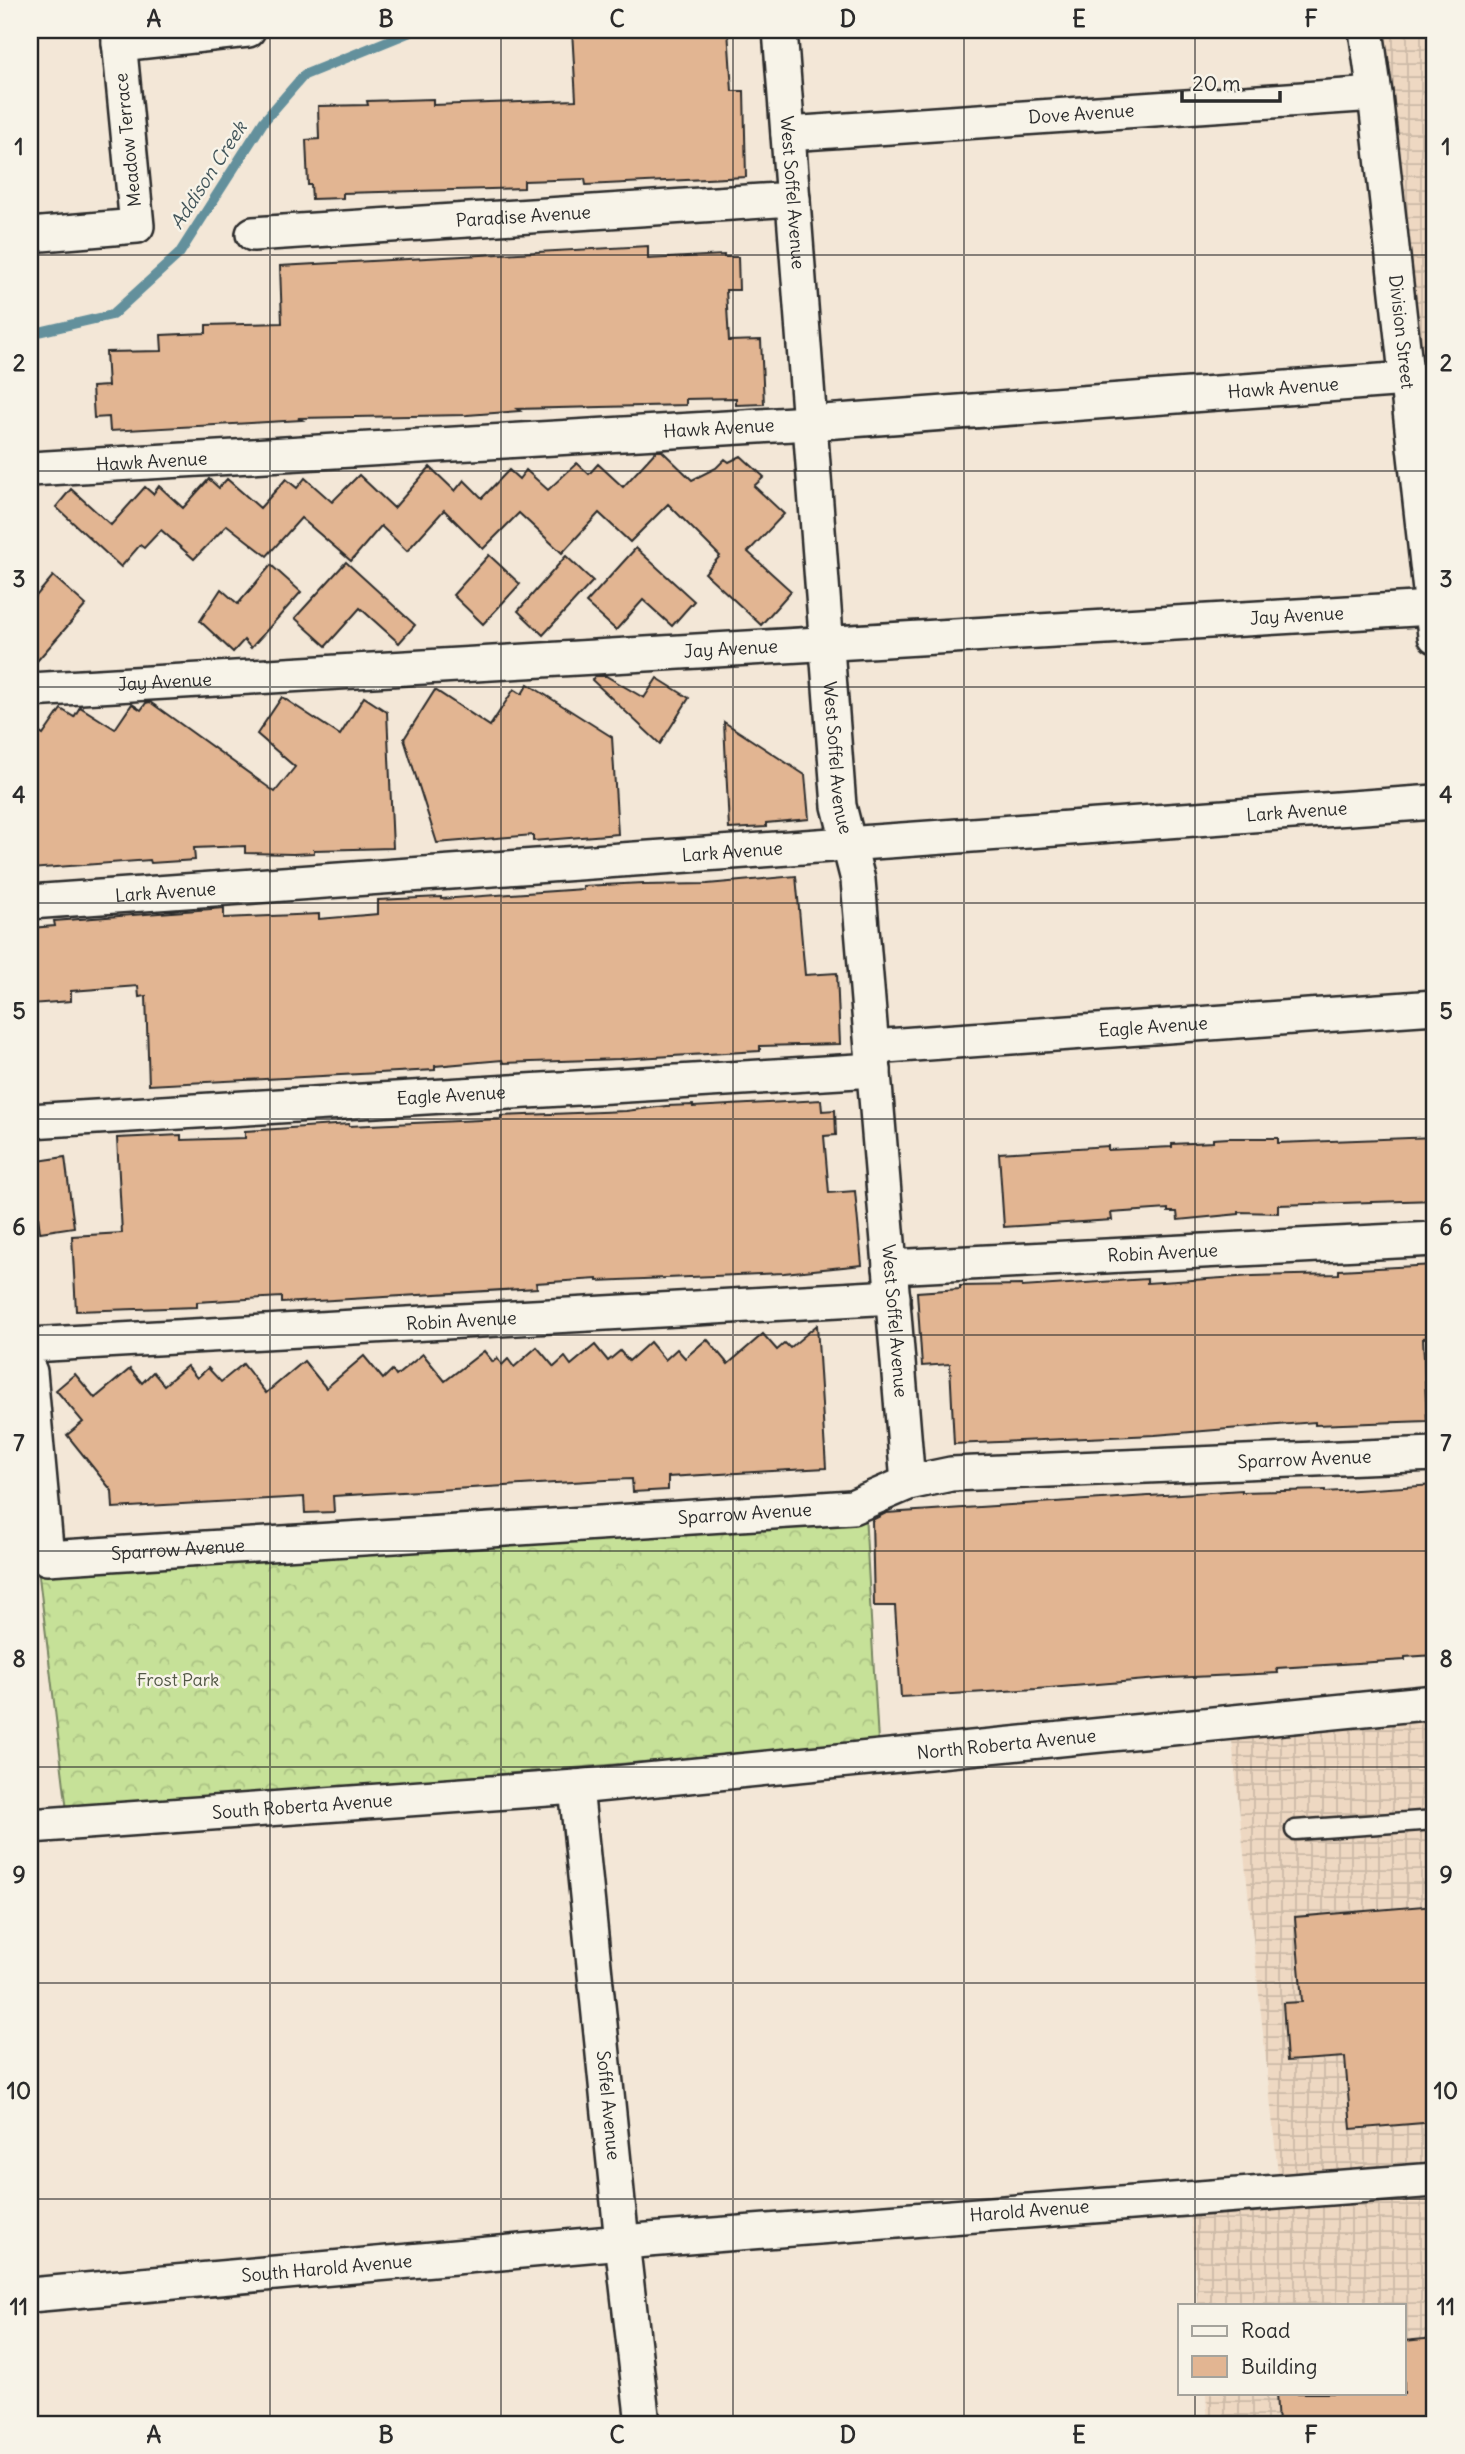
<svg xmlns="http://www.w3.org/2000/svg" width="1465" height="2454" viewBox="0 0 1465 2454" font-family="Delius,sans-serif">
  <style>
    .industrial { fill: url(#industrial-grid) }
    .forest { fill: url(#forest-crowns); stroke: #788662; stroke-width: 2 }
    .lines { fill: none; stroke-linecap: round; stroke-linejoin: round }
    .stream { stroke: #63909c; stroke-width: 10 }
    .building { fill: #e2b592; stroke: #2b2b2b; stroke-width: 2 }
    .service-casing { stroke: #2b2b2b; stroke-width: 23 }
    .minor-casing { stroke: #2b2b2b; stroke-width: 38 }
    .service { stroke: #f7f3e8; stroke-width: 18 }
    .minor { stroke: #f7f3e8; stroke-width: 33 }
    .grid { fill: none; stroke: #2b2b2b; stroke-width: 2; stroke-opacity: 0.55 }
    .labels { text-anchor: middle; stroke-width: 5; stroke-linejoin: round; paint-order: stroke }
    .street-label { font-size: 18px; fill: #2b2b2b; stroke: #f7f3e8 }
    .park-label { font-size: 18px; fill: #525846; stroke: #f7f3e8 }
    .water-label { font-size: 19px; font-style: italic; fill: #42555a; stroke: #f7f3e8 }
    .neatline { fill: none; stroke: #2b2b2b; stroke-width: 2.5 }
    .grid-label { font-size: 23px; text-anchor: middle; font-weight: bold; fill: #2b2b2b }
  </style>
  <defs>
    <pattern id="industrial-grid" width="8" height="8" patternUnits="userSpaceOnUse" patternTransform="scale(1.75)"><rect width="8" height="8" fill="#eed8c2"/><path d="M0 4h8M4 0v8" fill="none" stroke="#ccbaa7"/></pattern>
    <pattern id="forest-crowns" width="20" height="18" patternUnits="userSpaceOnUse" patternTransform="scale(1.75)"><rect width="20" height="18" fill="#c6e198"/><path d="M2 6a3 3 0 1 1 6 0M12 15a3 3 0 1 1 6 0" fill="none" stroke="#aac183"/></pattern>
  </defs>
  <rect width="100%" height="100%" fill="#f3e7d7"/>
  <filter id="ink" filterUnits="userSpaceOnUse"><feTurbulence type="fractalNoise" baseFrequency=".0143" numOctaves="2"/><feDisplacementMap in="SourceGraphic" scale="14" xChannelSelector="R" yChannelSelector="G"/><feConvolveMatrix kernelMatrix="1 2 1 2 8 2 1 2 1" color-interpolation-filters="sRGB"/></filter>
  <g filter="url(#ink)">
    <g class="industrial">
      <path d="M1366,30H1435V636Z"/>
      <path d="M1435,1702V2424H1208L1206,2393H1404V2305H1198L1189,2199L1280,2192L1230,1722Z"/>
    </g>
    <path class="forest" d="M865,1513L878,1742L67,1811L38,1568Z"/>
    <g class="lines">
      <path class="stream" d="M30,334L112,315L179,254L264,121L304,75L415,30"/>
    </g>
    <g class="building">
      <path d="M572,30H728L732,91H744L746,177L586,185L585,179L524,181V188L343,193V198L312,199L311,185H308L306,140L319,139L318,106L368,105L367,101L433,99V105L576,100Z"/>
      <path d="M648,246V259L724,255V257H738L739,290H726L729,341L761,340L764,404L736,405V398L686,399V405L517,409L520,411L467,415L298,418L302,420L110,431L109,417L94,418L92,387L108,386L106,352L162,351L161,335L206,333V325L282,323L280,266Z"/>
      <path d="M656,451H662L692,480L716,468L725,459L729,462L741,456L764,477L754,486L784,514L748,552L791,591L761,625L705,573L720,556L668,504L630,542L599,513L562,553L519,513L483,549L444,510L407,551L381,526L351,561L301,518L267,556L227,525L194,559L161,530L144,548L140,545L121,567L56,507L71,489L111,525L145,487L153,494L159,486L183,508L209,479L219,488L227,479L260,508L286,479L297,488L305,478L332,502L359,475L394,508L430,467L455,491L464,480L482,498L509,470L519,479L526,470L548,490L577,463L589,474L598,464L623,487Z"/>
      <path d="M636,548L694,601L672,626L643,600L616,630L586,603Z"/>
      <path d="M489,555L520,584L483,624L453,595Z"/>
      <path d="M566,556L593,581L543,635L518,611Z"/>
      <path d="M346,562L415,625L399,643L360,608L326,646L295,618Z"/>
      <path d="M271,565L301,592L251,648L244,640L233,652L200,621L221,589L238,604Z"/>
      <path d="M53,576L86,605L30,669V603Z"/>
      <path d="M595,676H606L644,698L657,678L689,698L660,744L592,680Z"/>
      <path d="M528,684L612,737L618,834L533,841V835L437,843L404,739L435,690L490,726L514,689L522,694Z"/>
      <path d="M282,697L340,735L364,697L387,712L393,848L314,850V853L293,854L245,853V846L194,848L195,860L151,863L150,860L30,869V726L43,735L61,709L74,717L80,707L115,729L132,704L141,710L146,703L150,702L275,792L295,767L257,734Z"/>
      <path d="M724,722L805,775L809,819L766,823V827L729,829Z"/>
      <path d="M796,876L805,975L837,973L840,1044L760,1046V1051L619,1059L503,1063L502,1060L435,1066V1070L149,1085L146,996L139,997L138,986L71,991V1001L30,1004V928L55,926L54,921L224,908V918L319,914V919L378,914V900L441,897V899L583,889V886L643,883V885L707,884Z"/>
      <path d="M821,1100L822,1111L835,1110L836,1135L824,1136L829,1193L855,1191L862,1265L784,1273L597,1281V1279L536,1283L537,1288L385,1297L282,1303V1297L197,1302V1307L76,1311L72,1236L122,1233L117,1138L181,1135V1140L245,1138V1131L349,1124V1126L501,1119V1116L626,1111L666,1106L693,1105V1107Z"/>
      <path d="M1435,1137V1200L1278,1205V1213L1239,1212V1214L1178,1220L1177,1212H1168V1209L1111,1213L1112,1220L1004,1227L999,1153L1108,1146V1150L1172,1147V1144L1213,1142V1139L1229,1138H1278V1143Z"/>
      <path d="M65,1157L74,1227L40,1232L31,1162Z"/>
      <path d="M1435,1265V1337L1423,1338L1427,1421L1315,1425V1422L1155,1435L954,1444L950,1364L922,1366L917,1292L960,1289V1286L1022,1285V1287L1147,1279V1283L1253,1276L1339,1274V1270Z"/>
      <path d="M817,1325L826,1468L668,1477V1490L633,1492L632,1479L606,1480L333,1496L334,1512L305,1513L304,1497L113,1508L112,1491L67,1435L83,1422L56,1390L75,1374L95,1398L130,1369L142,1383L153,1372L164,1385L187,1366L197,1378L208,1368L221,1382L243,1364L266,1393L304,1361L326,1388L364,1356L383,1379L392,1370L396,1376L423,1354L445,1381L484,1351L493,1362L497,1358L502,1365L508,1359L514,1367L537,1347L554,1367L565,1357L571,1365L595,1345L608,1361L620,1351L629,1361L650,1342L665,1360L677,1349L685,1358L707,1339L728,1364L763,1334L777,1350L785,1343L790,1348Z"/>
      <path d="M1435,1485V1655L1405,1657V1660L1277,1668L1278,1673L1171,1678L1037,1689L901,1697L895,1606H874L872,1520L886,1513L1242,1490V1492L1325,1490V1492Z"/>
      <path d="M1435,1905V2122L1351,2129L1345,2057L1287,2061L1283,2003L1302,2002L1295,1917Z"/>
      <path d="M1435,2338V2424H1278L1276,2393H1404V2341Z"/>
    </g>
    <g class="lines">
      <defs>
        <path id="service" d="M1295,1830L1435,1820"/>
        <g id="minor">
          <path id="s1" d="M780,30L839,806L858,880L908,1483"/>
          <path id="s2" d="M1366,30L1375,94L1435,636"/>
          <path d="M119,44L248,30"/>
          <path id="s3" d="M788,134L1375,94"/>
          <path id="s4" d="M253,234L793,199"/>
          <path d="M30,235L137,226L118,30"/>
          <path id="s5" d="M30,469L810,423L1407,379"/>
          <path id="s6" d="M30,690L1432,608"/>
          <path id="s7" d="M30,902L1435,802"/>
          <path id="s8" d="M872,1047L1435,1007"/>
          <path id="s9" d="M30,1121L874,1070"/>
          <path id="s10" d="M890,1267L1435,1239"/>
          <path id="s11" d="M30,1345L893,1297"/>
          <path id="s12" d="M30,1372L47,1558L852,1507L908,1483L951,1474L1435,1454"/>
          <path id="s13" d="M576,1787L622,2242L643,2424"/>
          <path id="s14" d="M30,1826L576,1787L1435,1702"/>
          <path id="s15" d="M30,2295L622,2242L1435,2180"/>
        </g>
      </defs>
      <use href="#service" class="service-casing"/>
      <use href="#minor" class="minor-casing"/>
      <use href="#service" class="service"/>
      <use href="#minor" class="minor"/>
    </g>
  </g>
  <path class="grid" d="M270,30V2424M501,30V2424M733,30V2424M964,30V2424M1195,30V2305M30,255H1435M30,471H1435M30,687H1435M30,903H1435M30,1119H1435M30,1335H1435M30,1551H1435M30,1767H1435M30,1983H1435M30,2199H1435M1195,2393V2424"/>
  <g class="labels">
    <g class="street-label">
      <text dy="6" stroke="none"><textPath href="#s3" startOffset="294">Dove Avenue</textPath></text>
      <text transform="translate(128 140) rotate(-96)" y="6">Meadow Terrace</text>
      <text dy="6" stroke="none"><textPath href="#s1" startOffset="163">West Soffel Avenue</textPath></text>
      <text dy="6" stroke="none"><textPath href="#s4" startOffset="271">Paradise Avenue</textPath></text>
      <text dy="6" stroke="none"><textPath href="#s2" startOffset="304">Division Street</textPath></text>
      <text dy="6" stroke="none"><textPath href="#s5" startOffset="1256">Hawk Avenue</textPath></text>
      <text dy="6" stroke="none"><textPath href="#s5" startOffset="690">Hawk Avenue</textPath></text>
      <text dy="6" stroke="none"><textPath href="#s5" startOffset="122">Hawk Avenue</textPath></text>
      <text dy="6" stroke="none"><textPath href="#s6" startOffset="1269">Jay Avenue</textPath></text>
      <text dy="6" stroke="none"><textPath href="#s6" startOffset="702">Jay Avenue</textPath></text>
      <text dy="6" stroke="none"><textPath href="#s6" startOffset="135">Jay Avenue</textPath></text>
      <text dy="6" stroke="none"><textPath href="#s1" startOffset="730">West Soffel Avenue</textPath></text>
      <text dy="6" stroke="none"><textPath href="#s7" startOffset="1270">Lark Avenue</textPath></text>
      <text dy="6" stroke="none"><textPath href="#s7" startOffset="704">Lark Avenue</textPath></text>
      <text dy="6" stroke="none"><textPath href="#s7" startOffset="136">Lark Avenue</textPath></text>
      <text dy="6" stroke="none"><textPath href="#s8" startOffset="282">Eagle Avenue</textPath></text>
      <text dy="6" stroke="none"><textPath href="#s9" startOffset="422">Eagle Avenue</textPath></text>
      <text dy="6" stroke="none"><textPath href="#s10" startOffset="273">Robin Avenue</textPath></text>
      <text dy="6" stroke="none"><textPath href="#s11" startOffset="432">Robin Avenue</textPath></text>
      <text dy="6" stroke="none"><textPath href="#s1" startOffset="1297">West Soffel Avenue</textPath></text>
      <text dy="6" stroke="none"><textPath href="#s12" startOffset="1452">Sparrow Avenue</textPath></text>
      <text dy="6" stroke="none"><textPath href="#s12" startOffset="886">Sparrow Avenue</textPath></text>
      <text dy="6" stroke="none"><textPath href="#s12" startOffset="318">Sparrow Avenue</textPath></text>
      <text dy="6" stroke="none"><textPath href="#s14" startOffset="980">North Roberta Avenue</textPath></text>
      <text dy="6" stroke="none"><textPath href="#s14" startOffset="273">South Roberta Avenue</textPath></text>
      <text dy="6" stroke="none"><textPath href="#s13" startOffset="320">Soffel Avenue</textPath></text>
      <text dy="6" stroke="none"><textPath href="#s15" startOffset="1003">Harold Avenue</textPath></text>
      <text dy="6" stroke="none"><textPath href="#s15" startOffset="298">South Harold Avenue</textPath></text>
    </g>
    <g class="park-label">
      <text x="178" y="1686">Frost Park</text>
    </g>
    <g class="water-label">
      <text transform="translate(208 175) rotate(-57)" y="7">Addison Creek</text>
    </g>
  </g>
  <rect width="1465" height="2454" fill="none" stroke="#f7f3e8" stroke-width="77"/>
  <rect x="1178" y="2304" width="228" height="91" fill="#f7f3e8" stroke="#a5a39c" stroke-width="2"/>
  <rect x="1192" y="2326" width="35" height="10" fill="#f7f3e8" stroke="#a5a39c" stroke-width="2"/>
  <text x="1241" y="2338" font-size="21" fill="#2b2b2b">Road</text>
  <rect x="1192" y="2356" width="35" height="21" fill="#e2b592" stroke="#a5a39c" stroke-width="2"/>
  <text x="1241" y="2374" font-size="21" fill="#2b2b2b">Building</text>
  <path d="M1182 91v10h98v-10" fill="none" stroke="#2b2b2b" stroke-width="3.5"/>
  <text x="1192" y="91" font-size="21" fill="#2b2b2b" stroke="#f7f3e8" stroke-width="5" paint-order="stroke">20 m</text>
  <rect x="38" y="38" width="1388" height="2378" class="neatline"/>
  <g class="grid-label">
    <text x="154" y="27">A</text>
    <text x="386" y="27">B</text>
    <text x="617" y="27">C</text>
    <text x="848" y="27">D</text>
    <text x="1079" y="27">E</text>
    <text x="1311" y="27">F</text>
    <text x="19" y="155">1</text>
    <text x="1446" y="155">1</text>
    <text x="19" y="371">2</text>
    <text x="1446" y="371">2</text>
    <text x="19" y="587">3</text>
    <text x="1446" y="587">3</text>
    <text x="19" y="803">4</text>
    <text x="1446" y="803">4</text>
    <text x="19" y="1019">5</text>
    <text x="1446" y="1019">5</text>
    <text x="19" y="1235">6</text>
    <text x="1446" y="1235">6</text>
    <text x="19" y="1451">7</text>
    <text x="1446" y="1451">7</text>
    <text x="19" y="1667">8</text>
    <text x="1446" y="1667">8</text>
    <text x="19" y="1883">9</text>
    <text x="1446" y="1883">9</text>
    <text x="19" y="2099">10</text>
    <text x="1446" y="2099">10</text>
    <text x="19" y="2315">11</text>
    <text x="1446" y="2315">11</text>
    <text x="154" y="2443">A</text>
    <text x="386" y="2443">B</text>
    <text x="617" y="2443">C</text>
    <text x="848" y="2443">D</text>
    <text x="1079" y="2443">E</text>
    <text x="1311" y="2443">F</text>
  </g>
</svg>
